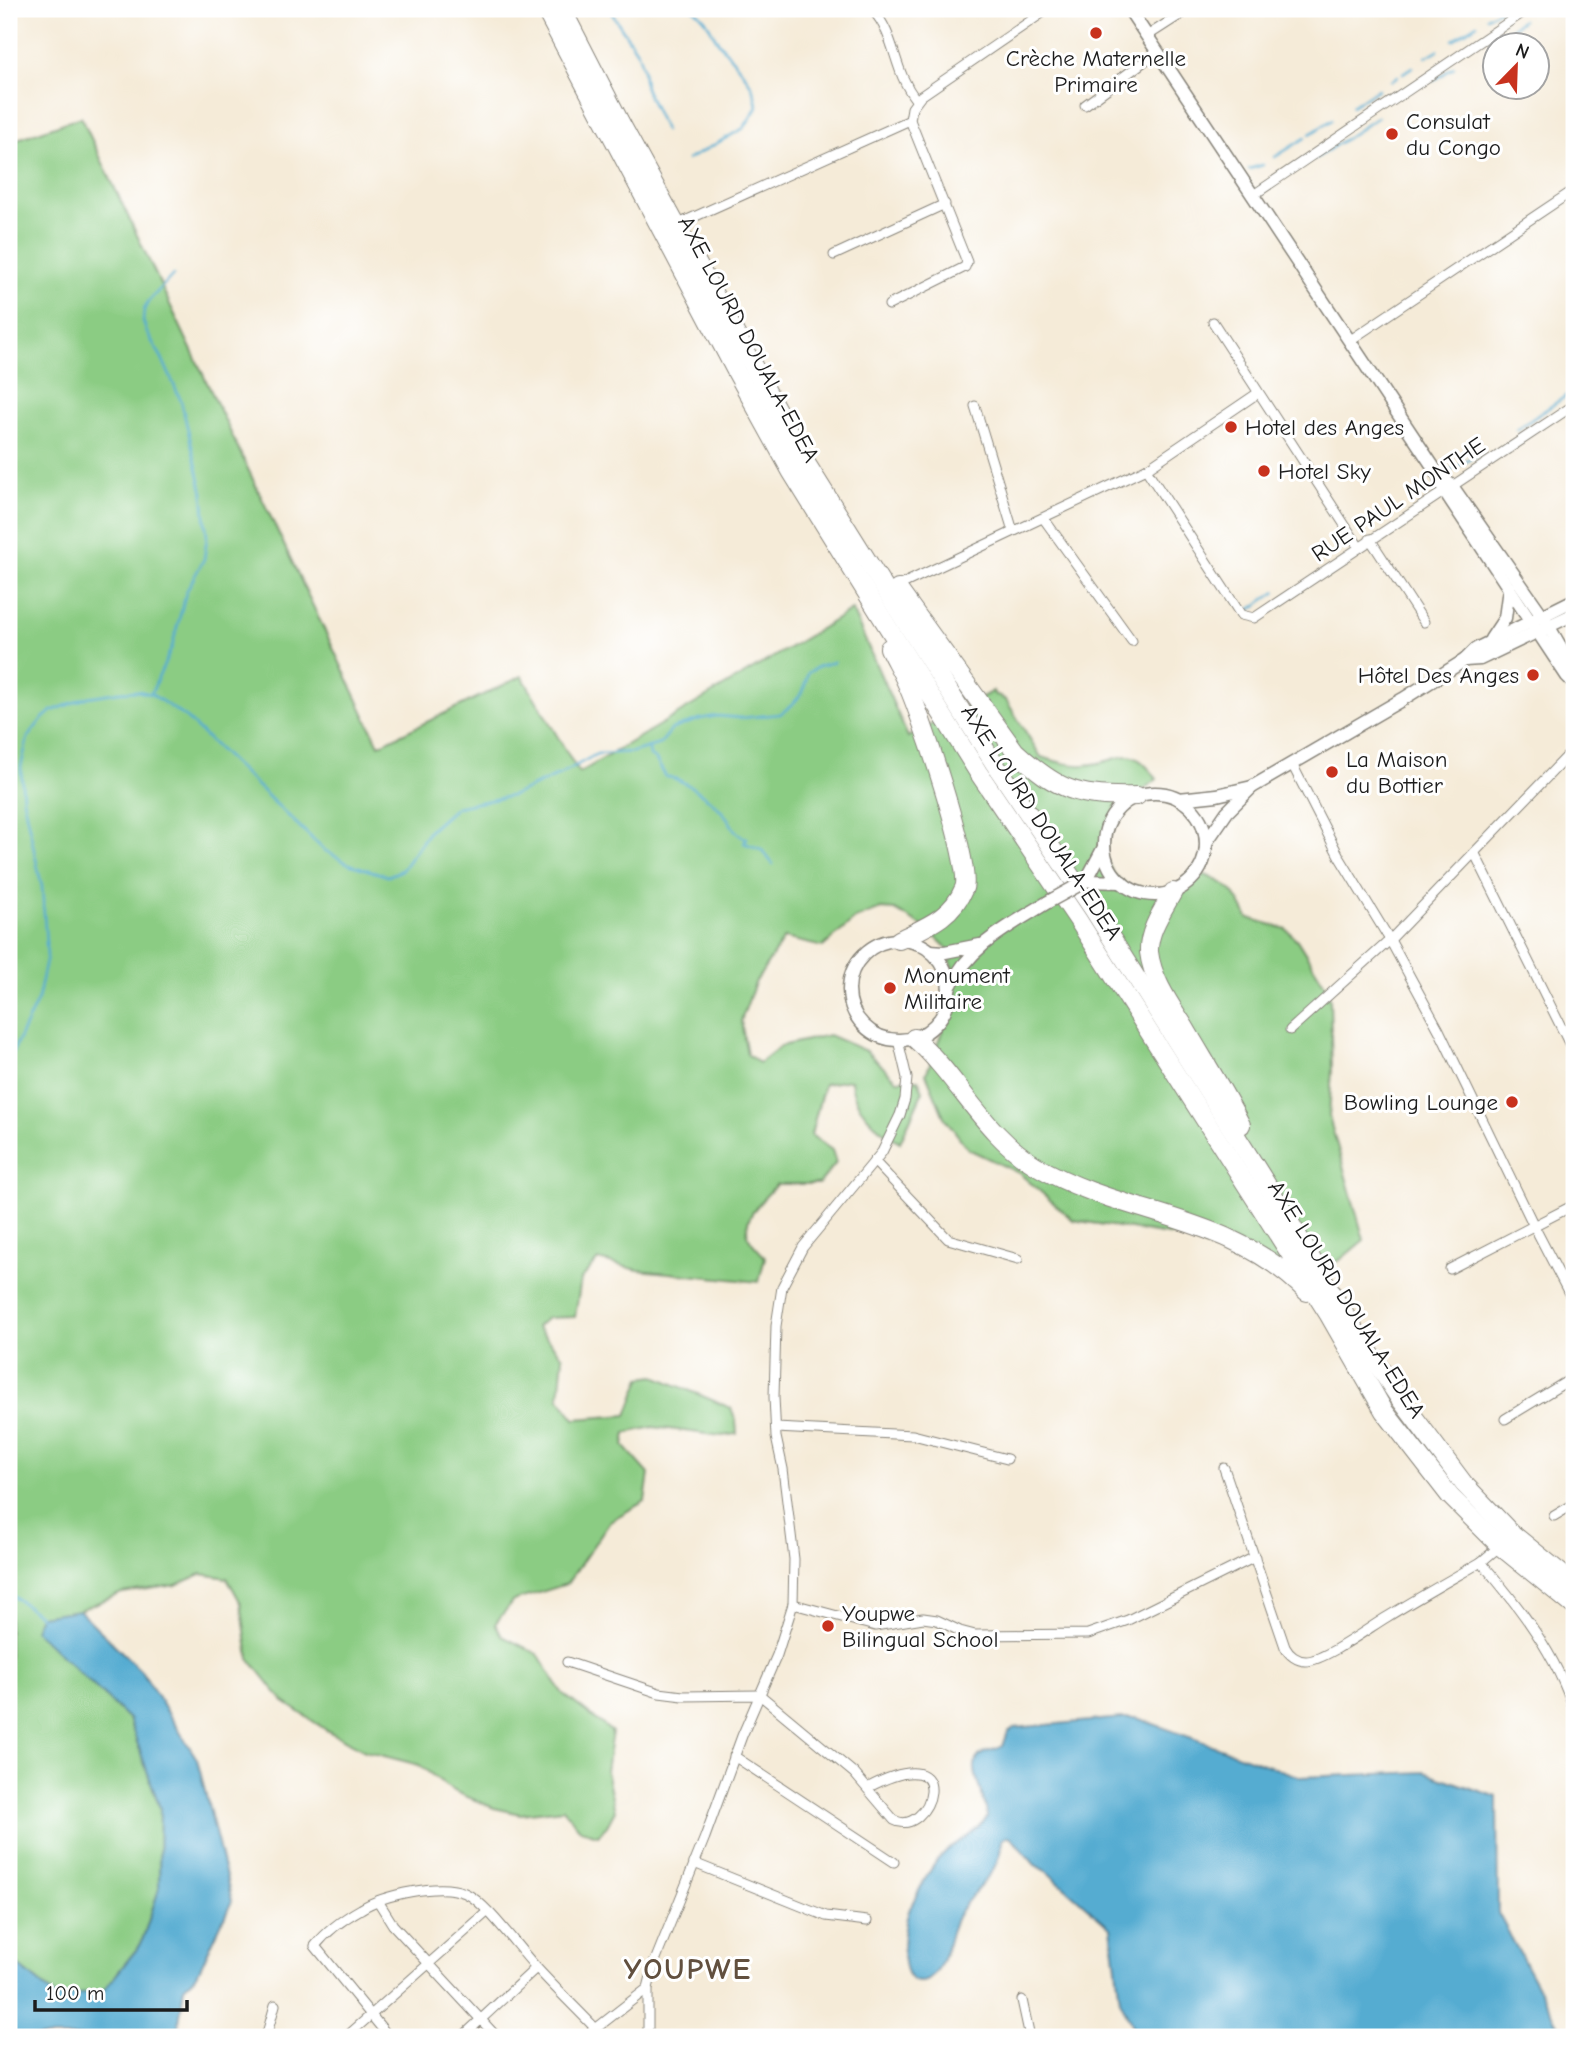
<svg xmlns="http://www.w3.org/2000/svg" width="1583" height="2046" viewBox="0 0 1583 2046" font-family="'Comic Neue',sans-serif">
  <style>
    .green { fill: #8bcc83; stroke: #547450; stroke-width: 2 }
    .water { fill: #54acd1; stroke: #386476; stroke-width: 2 }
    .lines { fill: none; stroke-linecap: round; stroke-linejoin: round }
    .stream { stroke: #54acd1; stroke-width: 2.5 }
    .street-casing { stroke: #88847a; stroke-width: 11 }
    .secondary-casing { stroke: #88847a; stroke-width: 15 }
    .highway-casing { stroke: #88847a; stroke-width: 20 }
    .street { stroke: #fff; stroke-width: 9 }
    .secondary { stroke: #fff; stroke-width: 12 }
    .highway { stroke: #fff; stroke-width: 18 }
    .secondary-bridge-casing { stroke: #88847a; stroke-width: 15; stroke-linecap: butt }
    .secondary-bridge { stroke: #fff; stroke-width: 12 }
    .poi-dot { fill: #c8321e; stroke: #fff; stroke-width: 2.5 }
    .labels { text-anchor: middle; stroke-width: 6; stroke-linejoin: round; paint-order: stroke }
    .poi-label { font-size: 23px; fill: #1c1c1c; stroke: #fff; text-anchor: start }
    .street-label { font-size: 23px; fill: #1c1c1c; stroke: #fff }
    .district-label { font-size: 30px; font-weight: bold; letter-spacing: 2px; fill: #62503f; stroke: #fff }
  </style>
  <rect width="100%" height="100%" fill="#fff"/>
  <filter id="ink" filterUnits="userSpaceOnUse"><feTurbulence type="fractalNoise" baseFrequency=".0143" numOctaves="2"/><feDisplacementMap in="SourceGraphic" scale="14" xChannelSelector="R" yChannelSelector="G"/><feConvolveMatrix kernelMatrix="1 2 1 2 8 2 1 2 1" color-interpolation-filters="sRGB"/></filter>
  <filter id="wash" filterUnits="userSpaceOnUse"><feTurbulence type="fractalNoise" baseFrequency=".00686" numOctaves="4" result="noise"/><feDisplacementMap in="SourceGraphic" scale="28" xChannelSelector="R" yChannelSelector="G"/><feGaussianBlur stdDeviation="1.57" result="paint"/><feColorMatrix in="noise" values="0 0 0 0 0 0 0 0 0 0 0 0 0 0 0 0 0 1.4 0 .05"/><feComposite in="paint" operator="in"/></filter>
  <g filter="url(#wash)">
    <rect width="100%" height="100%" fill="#f5ebd8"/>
    <path class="green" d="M81,117L379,745L522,676L579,773L852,610L908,737L993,691L994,694L1006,700L1041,757C1055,761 1070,766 1085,765C1123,763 1128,739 1157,779C1142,792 1118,804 1109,823C1084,878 1158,922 1198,872C1230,885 1232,887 1248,918L1286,929L1297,940L1327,988L1330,1000L1332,1070L1329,1117L1364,1240L1340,1260L1293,1280L1181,1237L1073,1220L1019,1173L968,1149L944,1117L926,1074L948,1016L954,990V977L948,949L927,929L895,910L881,909L855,919L823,947L784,938L755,983L741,1021L747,1054L759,1063L781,1046L829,1035L866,1051L897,1080L918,1079L923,1091L900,1142C877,1130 852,1107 851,1080L824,1084L811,1135L832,1150L836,1163L819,1184H777C766,1197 742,1216 748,1235C750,1243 760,1251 765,1257L759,1282L638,1270L598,1260L581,1279L575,1317L547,1318L537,1327L563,1357L559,1398L575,1419L627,1415L641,1378L655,1376L731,1408L736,1421L737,1434L722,1436L653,1427L626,1433L624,1446L649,1474L645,1501L610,1521L567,1584L513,1601L495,1624L502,1636L538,1654L562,1693L612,1732L606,1771L615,1811L607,1826L598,1835L581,1830L563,1809L521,1814L494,1808L453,1791L419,1765L365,1751L326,1730L283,1701L249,1658L241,1603L227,1578L201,1574L176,1585L122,1593L79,1610L40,1616L35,1630L129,1719L160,1808L159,1889L141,1944L103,1991L57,1997L9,1958V142Z"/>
    <g class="water">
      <path d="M79,1610L142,1672L197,1759L232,1901L197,1975L184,1987L177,2037H9V1958L56,1997L103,1991L141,1944L159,1889L160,1808L129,1719L34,1630L40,1616Z"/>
      <path d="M1122,1718H1137L1300,1777L1425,1772L1497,1797L1498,1913L1565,2037H1137L1120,2000L1111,1928L1045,1870L1035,1865L1011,1837H1006L1002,1840C999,1879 974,1885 957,1917C948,1934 948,1956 936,1972C931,1978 928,1983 919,1982C895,1980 903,1922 911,1906C919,1890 930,1867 942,1855C955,1842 977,1832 987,1817C988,1799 963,1764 982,1754C988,1750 996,1750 1003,1746L1008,1732L1014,1728Z"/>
    </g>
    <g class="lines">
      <g class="stream">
        <path d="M609,9L638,53L643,69L645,88L665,131"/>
        <path d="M1487,17L1500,9"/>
        <path d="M1510,29L1523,20"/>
        <path d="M1453,40L1477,24"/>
        <path d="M1426,57L1438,50"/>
        <path d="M1403,73L1412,67"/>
        <path d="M1391,81L1398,76"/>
        <path d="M1433,81L1454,67"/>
        <path d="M1352,106L1378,89"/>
        <path d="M1310,134L1332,120"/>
        <path d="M1275,157L1305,138"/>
        <path d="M1315,159L1378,117"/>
        <path d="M687,160L744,128L757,107C755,78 732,62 717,40C709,28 707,17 693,9"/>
        <path d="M1249,169L1263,165"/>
        <path d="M1516,430L1569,394"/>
        <path d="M1449,471L1483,452"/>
        <path d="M1248,611L1276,592"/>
        <path d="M151,694L172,647L186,592L204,559L207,537L203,493L181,401L162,358L147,333L143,321L144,310L148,302L173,275"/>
        <path d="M649,749L650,756L656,760L666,777C682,777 715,802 725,815C733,824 734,836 747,838L744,843L761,849L773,864"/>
        <path d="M9,1060L38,999L47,956L42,887L23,799L21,767L28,737L42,719L52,711L88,697L119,692L138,691L151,694L184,716L324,850L349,864L388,876L402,870L430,830L456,807L511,796L557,776L597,754L633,752L660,744L672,729L700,719L717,716L741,718L780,714L792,705L803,692L808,673L819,666L834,662"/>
        <path d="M9,1593L40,1616"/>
      </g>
    </g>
  </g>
  <g filter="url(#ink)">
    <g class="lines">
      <defs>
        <g id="street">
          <path d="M872,9C897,37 892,69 916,100"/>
          <path d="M1147,36L1189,9"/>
          <path d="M1085,105L1157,52"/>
          <path d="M1252,196L1528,9"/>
          <path d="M676,225L910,120"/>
          <path d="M834,255L945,204"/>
          <path d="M889,305L965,267L967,262L910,120L912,108L921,96L1048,9"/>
          <path d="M1213,322L1359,547"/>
          <path d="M1349,341L1574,190"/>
          <path d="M975,406L1013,531"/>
          <path d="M1146,469L1258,393"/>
          <path d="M1044,519L1132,641"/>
          <path d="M1370,539L1424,622"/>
          <path d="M896,587L1146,469L1241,615L1254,618L1574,405"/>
          <path d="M1292,764L1340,858L1390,940L1439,1030L1534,1226L1574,1303"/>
          <path d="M1475,854L1574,1053"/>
          <path d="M1290,1030L1390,940L1574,749"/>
          <path d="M874,1161L948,1239L1018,1259"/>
          <path d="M1450,1269L1574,1205"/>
          <path d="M1505,1419L1574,1377"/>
          <path d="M776,1428L913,1435L1007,1459"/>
          <path d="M1224,1468L1285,1647C1289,1655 1297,1661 1306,1661C1324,1661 1370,1627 1387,1617C1418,1598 1450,1580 1481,1562L1500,1546"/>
          <path d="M1554,1516L1574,1504"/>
          <path d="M1481,1562C1519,1606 1557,1655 1574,1711"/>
          <path d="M793,1604L875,1626L923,1618L937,1620L960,1631L975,1635L1088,1634L1128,1620L1255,1557"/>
          <path d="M567,1662L659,1693L683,1696L760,1695L854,1773L894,1820C929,1840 966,1736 869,1787"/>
          <path d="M734,1756L894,1862"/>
          <path d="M694,1863L826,1916L867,1921"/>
          <path d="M378,1901L393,1925L497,2037"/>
          <path d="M1022,2000L1030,2037"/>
          <path d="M266,2037L275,2005"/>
          <path d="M346,2037L487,1912"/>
          <path d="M389,2037L315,1946C326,1932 345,1918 361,1909C383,1895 440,1882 465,1893C486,1902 518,1948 535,1966C554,1987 575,2007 595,2028"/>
          <path d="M462,2037L536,1968"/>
          <path d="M585,2037L648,1988"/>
          <path d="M648,2037V1988L655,1961L705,1837L742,1736L777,1655L793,1604L794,1559L783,1469L776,1437L774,1397L776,1326L782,1287L803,1247L882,1152L900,1115L905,1099L907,1078L898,1040"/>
        </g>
        <g id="secondary">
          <path d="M1129,9L1438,474L1444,490L1567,676L1574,683"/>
          <path d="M1441,477L1452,486L1542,615L1574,670"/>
          <path d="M1491,639L1505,618L1509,588"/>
          <path d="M1465,660L1480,659L1574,614"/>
          <circle cx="1155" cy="844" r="51"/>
          <path d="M1179,799L1217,795L1252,787"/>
          <path d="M1207,841L1227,812L1252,787L1403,699L1465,660L1476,649L1574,600"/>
          <path d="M1086,881L1104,847"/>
          <path d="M1086,881L1122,882"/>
          <circle cx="899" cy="990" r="50"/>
          <path d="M930,951L945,952L980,945"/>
          <path d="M949,988C971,944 1008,927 1048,902"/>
        </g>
        <g id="highway">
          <path d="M545,9L737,373L791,471L978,772L1078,920L1329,1315L1384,1411L1450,1496L1500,1546L1574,1606"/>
          <path d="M562,9L620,122L806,463L994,763L1093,909L1279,1204L1341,1309L1398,1396L1464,1484L1510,1532L1574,1584"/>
          <path d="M898,589L1015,751C1058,791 1079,798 1137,796"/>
          <path d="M889,648C894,659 901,670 906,682C919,709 973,867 964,888C952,918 925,927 899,940"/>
          <path d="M1173,892C1163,910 1148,931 1149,952C1152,979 1170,1004 1184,1026C1203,1059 1224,1091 1241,1125"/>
          <path d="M914,1038C958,1076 983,1134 1035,1165C1124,1218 1229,1212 1307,1292"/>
        </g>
      </defs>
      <use href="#street" class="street-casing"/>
      <use href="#secondary" class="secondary-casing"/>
      <use href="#highway" class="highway-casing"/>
      <use href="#street" class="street"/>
      <use href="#secondary" class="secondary"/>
      <use href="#highway" class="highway"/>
      <defs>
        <path id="secondary-bridge" d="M1048,902L1086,881"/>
      </defs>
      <use href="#secondary-bridge" class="secondary-bridge-casing"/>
      <use href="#secondary-bridge" class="secondary-bridge"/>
    </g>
  </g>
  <g class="poi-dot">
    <circle cx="1096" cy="33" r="7"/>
    <circle cx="1392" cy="134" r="7"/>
    <circle cx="1231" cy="427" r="7"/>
    <circle cx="1264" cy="471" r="7"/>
    <circle cx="1533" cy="675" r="7"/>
    <circle cx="1332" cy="772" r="7"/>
    <circle cx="890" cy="988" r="7"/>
    <circle cx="1512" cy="1102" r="7"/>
    <circle cx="828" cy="1626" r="7"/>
  </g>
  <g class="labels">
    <g class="poi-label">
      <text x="1096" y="66" text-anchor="middle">Crèche Maternelle<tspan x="1096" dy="26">Primaire</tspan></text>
      <text x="1406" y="129">Consulat<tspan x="1406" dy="26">du Congo</tspan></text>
      <text x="1245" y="435">Hotel des Anges</text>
      <text x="1278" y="479">Hotel Sky</text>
      <text x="1519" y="683" text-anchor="end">Hôtel Des Anges</text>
      <text x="1346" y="767">La Maison<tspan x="1346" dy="26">du Bottier</tspan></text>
      <text x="904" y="983">Monument<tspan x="904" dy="26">Militaire</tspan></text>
      <text x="1498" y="1110" text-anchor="end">Bowling Lounge</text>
      <text x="842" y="1621">Youpwe<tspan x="842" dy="26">Bilingual School</tspan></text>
    </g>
    <g class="street-label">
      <text transform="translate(749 339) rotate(62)" y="8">AXE LOURD DOUALA-EDEA</text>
      <text transform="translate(1398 499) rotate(-34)" y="8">RUE PAUL MONTHE</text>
      <text transform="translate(1042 822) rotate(57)" y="8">AXE LOURD DOUALA-EDEA</text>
      <text transform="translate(1347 1299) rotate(58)" y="8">AXE LOURD DOUALA-EDEA</text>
    </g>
    <g class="district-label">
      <text x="688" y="1979">YOUPWE</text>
    </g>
  </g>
  <rect width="1583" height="2046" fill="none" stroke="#fff" stroke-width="35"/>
  <g transform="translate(1516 66) rotate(23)"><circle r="33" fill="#ffffff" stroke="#a4a4a4" stroke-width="2"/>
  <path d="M0-5L12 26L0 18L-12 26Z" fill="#c8321e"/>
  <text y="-10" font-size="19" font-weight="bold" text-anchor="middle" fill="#1c1c1c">N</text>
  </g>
  <path d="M35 2000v10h152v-10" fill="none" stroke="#1c1c1c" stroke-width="3.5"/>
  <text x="46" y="2000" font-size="21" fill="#1c1c1c" stroke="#ffffff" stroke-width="5" paint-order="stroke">100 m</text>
</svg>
